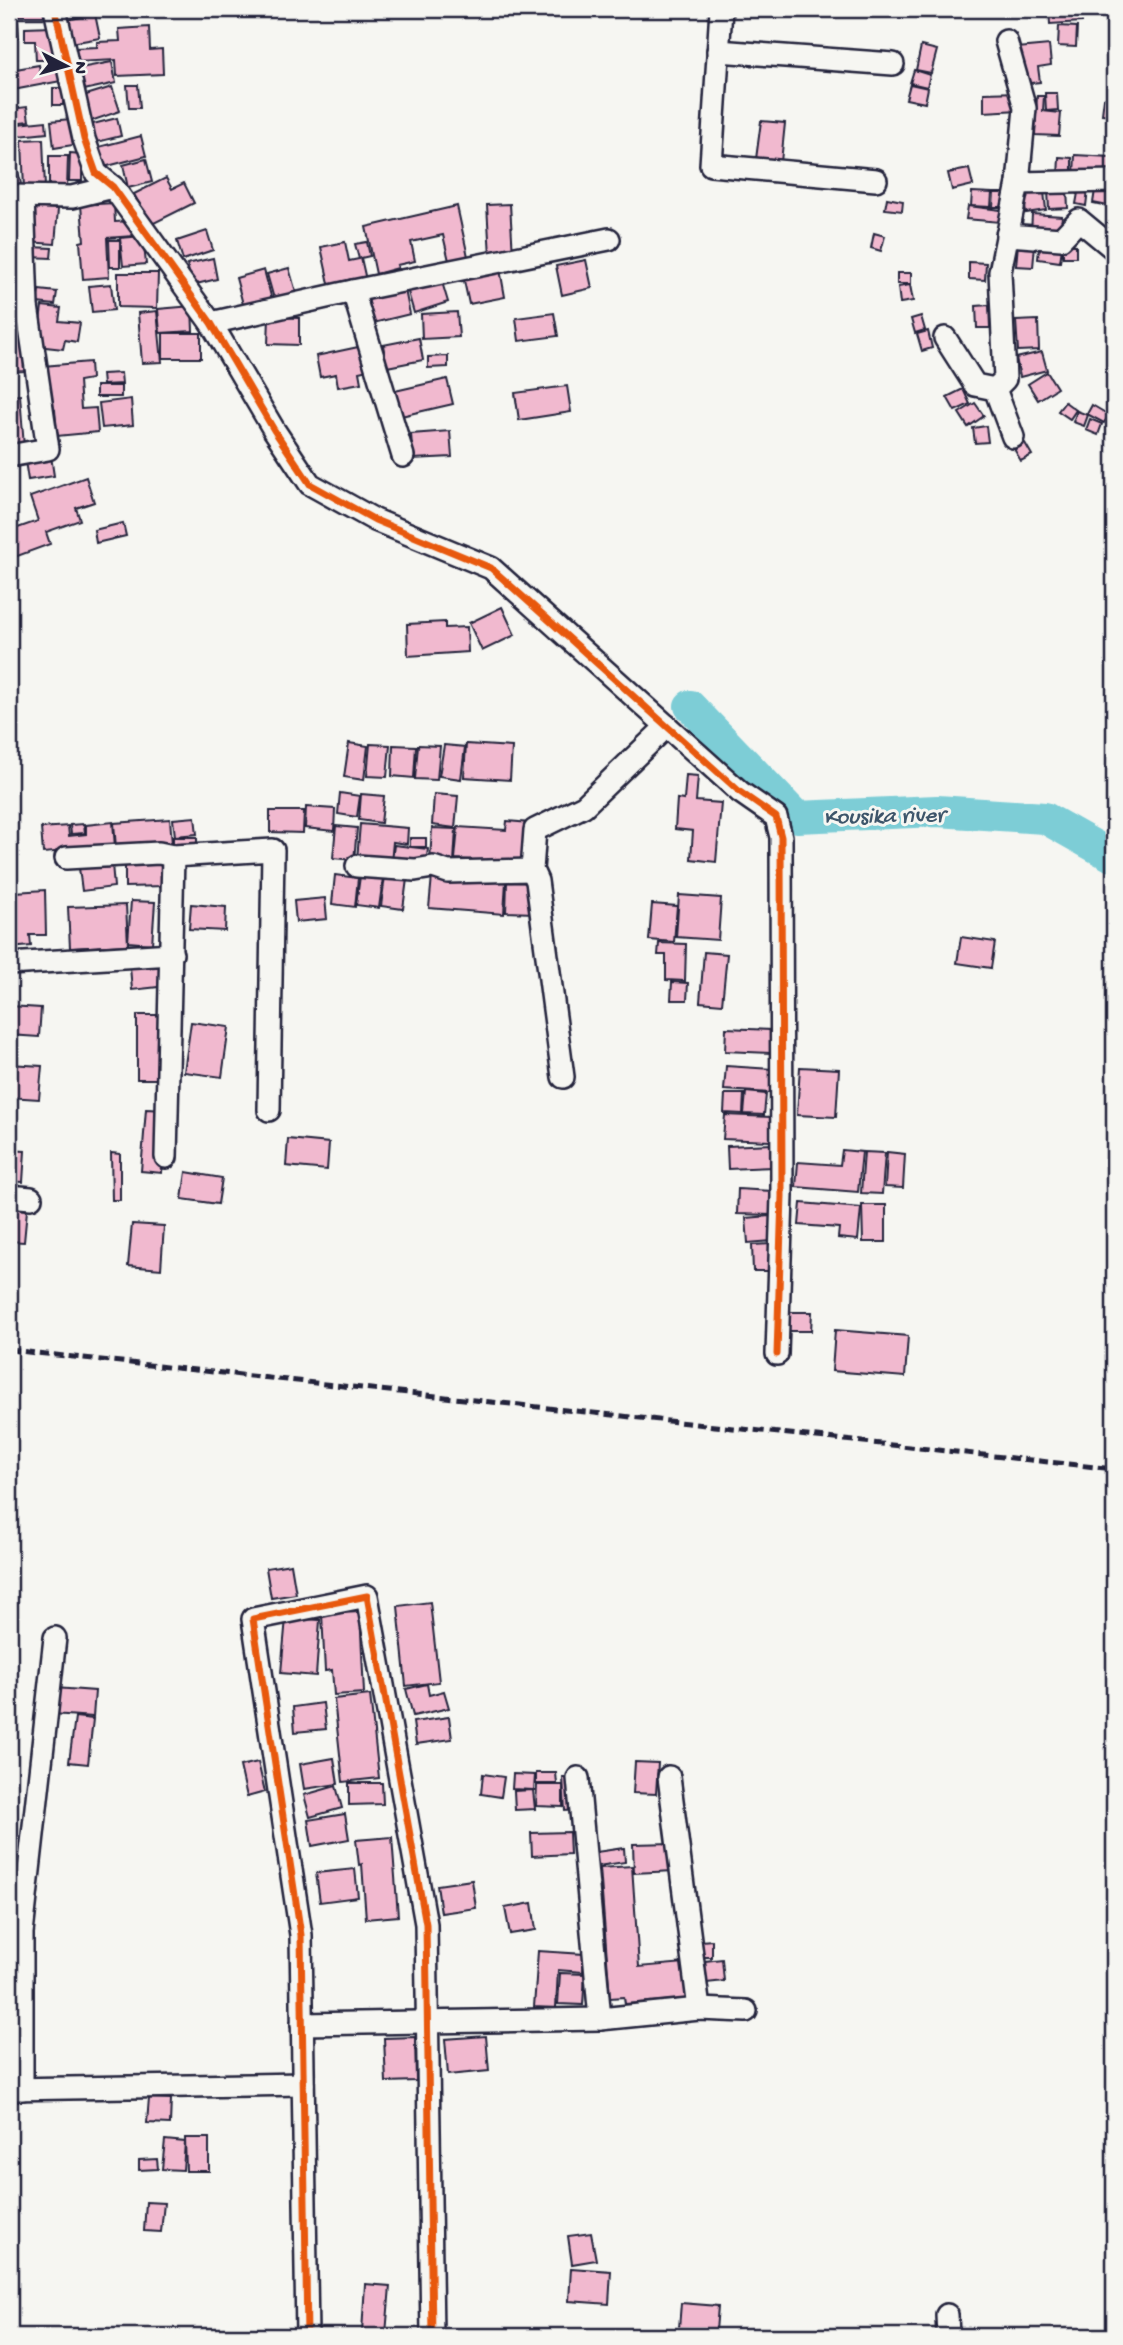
<svg xmlns="http://www.w3.org/2000/svg" width="1123" height="2345" viewBox="0 0 1123 2345" font-family="'Gochi Hand',sans-serif">
  <style>
    .lines { fill: none; stroke-linecap: round; stroke-linejoin: round }
    .river { stroke: #7dcdd6; stroke-width: 32 }
    .building { fill: #f1b9cf; stroke: #22223b; stroke-width: 2 }
    .minor-casing { stroke: #22223b; stroke-width: 26 }
    .minor { stroke: #f6f6f2; stroke-width: 21 }
    .rail { stroke: #22223b; stroke-width: 5; stroke-dasharray: 10 5; stroke-linecap: butt }
    .cycleway-casing { stroke: #f6f6f2; stroke-width: 11 }
    .cycleway { stroke: #e8590c; stroke-width: 7 }
    .labels { text-anchor: middle; stroke-width: 6; stroke-linejoin: round; paint-order: stroke }
    .water-label { font-size: 23px; font-style: italic; fill: #3d556a; stroke: #f6f6f2 }
  </style>
  <rect width="100%" height="100%" fill="#f6f6f2"/>
  <filter id="ink" filterUnits="userSpaceOnUse"><feTurbulence type="fractalNoise" baseFrequency=".0143" numOctaves="2"/><feDisplacementMap in="SourceGraphic" scale="14" xChannelSelector="R" yChannelSelector="G"/><feConvolveMatrix kernelMatrix="1 2 1 2 8 2 1 2 1" color-interpolation-filters="sRGB"/></filter>
  <g filter="url(#ink)">
    <g class="lines">
      <path class="river" d="M690,706L797,817L937,811L1045,818L1114,857"/>
    </g>
    <g class="building">
      <rect x="9" y="9" width="36" height="7"/>
      <path d="M1049,9H1081L1082,22L1050,24Z"/>
      <path d="M95,14L100,38L71,43L67,20Z"/>
      <path d="M18,21L19,37L9,38V22Z"/>
      <path d="M1059,26L1077,27L1076,47L1058,46Z"/>
      <path d="M52,27V60H36L35,41H25V28Z"/>
      <path d="M149,27L150,50L162,49L163,74L117,76L116,60L76,62L75,48L97,47V42L120,41L119,29Z"/>
      <path d="M1049,45L1051,65L1038,67L1040,82L1021,84L1017,48Z"/>
      <path d="M921,46L937,50L931,73L916,70Z"/>
      <path d="M112,62L116,83L84,90L80,68Z"/>
      <path d="M39,65L40,71L59,68L61,81L13,90L10,70Z"/>
      <path d="M914,70L930,75L927,87L910,83Z"/>
      <path d="M910,84L928,88L925,103L906,99Z"/>
      <path d="M127,85H138L140,108H129Z"/>
      <path d="M112,87L120,111L91,121L83,96Z"/>
      <rect x="53" y="88" width="10" height="17"/>
      <path d="M1019,92V110L984,112V93Z"/>
      <path d="M1045,93H1057L1058,110L1046,111Z"/>
      <path d="M1037,96H1044L1043,111L1061,113L1059,136L1035,135Z"/>
      <path d="M1104,98L1114,99V115L1102,114Z"/>
      <path d="M27,107L29,121L12,123L10,109Z"/>
      <path d="M117,118L121,136L93,143L89,125Z"/>
      <path d="M70,119L73,145L54,148L51,121Z"/>
      <path d="M46,121L47,133L19,136L18,124Z"/>
      <path d="M761,121L785,123L781,162L756,159Z"/>
      <path d="M141,136L146,156L100,168L95,148Z"/>
      <path d="M43,139L45,188L24,189L22,140Z"/>
      <path d="M14,153L21,184L9,188V154Z"/>
      <path d="M70,153L82,154V181H69Z"/>
      <path d="M1075,155L1111,157L1110,176L1074,174Z"/>
      <path d="M49,156H68L67,190H49Z"/>
      <path d="M1059,157L1072,158V177H1058Z"/>
      <path d="M146,159L152,182L128,188L123,165Z"/>
      <path d="M969,169L973,185L952,190L948,173Z"/>
      <path d="M166,178L172,189L184,183L194,203L150,225L134,194Z"/>
      <path d="M1079,187L1088,189L1086,206L1076,204Z"/>
      <path d="M1067,189L1068,208L1049,209L1048,190Z"/>
      <path d="M1095,190L1110,193L1108,206L1093,203Z"/>
      <path d="M972,192L992,193L991,207L971,206Z"/>
      <path d="M1044,192L1046,210L1026,213L1023,195Z"/>
      <path d="M994,193H1004L1003,207H993Z"/>
      <path d="M887,198L903,201L902,211L885,209Z"/>
      <path d="M114,203L115,222L133,221L134,236L107,238L109,277L83,279L80,242L84,241L81,205Z"/>
      <path d="M510,204L513,255L490,256L487,205Z"/>
      <path d="M9,205L18,206L16,254H9Z"/>
      <path d="M457,206L469,261L450,265L443,235L411,242L415,261L397,265L398,268L376,274L366,227Z"/>
      <path d="M968,206L1001,210L1000,222L966,219Z"/>
      <path d="M29,207L58,209L55,244L27,242Z"/>
      <path d="M1032,214L1062,216L1060,237L1031,234Z"/>
      <path d="M207,231L213,250L183,260L177,241Z"/>
      <path d="M874,233L885,236L881,251L871,248Z"/>
      <path d="M143,236L146,264L123,266L120,238Z"/>
      <path d="M1040,239L1063,241L1060,262L1038,259Z"/>
      <path d="M109,240H120V267H110Z"/>
      <path d="M345,242L349,261L359,259L355,244L367,242L370,256L361,258L366,280L330,288L321,247Z"/>
      <path d="M1018,244L1035,245L1033,267L1016,266Z"/>
      <rect x="1063" y="245" width="13" height="12"/>
      <path d="M31,247L52,248L51,258L30,257Z"/>
      <path d="M213,258L217,279L192,285L187,264Z"/>
      <path d="M586,260L592,288L562,295L556,266Z"/>
      <path d="M969,262L986,263L985,280L969,279Z"/>
      <path d="M289,268L296,292L274,299L267,274Z"/>
      <path d="M500,269L505,297L469,304L463,276Z"/>
      <path d="M264,270L272,300L244,308L236,278Z"/>
      <path d="M118,273H158L157,308L118,307Z"/>
      <rect x="897" y="273" width="14" height="11"/>
      <path d="M9,275L23,277L20,304L9,303Z"/>
      <path d="M442,282L448,302L414,313L408,292Z"/>
      <path d="M111,284L114,310L92,312L89,286Z"/>
      <path d="M910,285L913,301L900,303L898,287Z"/>
      <path d="M39,290L57,292L55,305L37,303Z"/>
      <path d="M405,290L410,314L373,323L368,299Z"/>
      <path d="M989,305L990,328H977L976,306Z"/>
      <path d="M42,306L61,308L59,321L80,323L77,342L65,340L63,349L37,346Z"/>
      <path d="M192,306L193,331L160,333L158,309Z"/>
      <path d="M157,311L162,362L142,363L138,313Z"/>
      <path d="M457,312L459,337L422,339L421,314Z"/>
      <path d="M554,313L558,336L519,341L516,318Z"/>
      <path d="M9,316L26,317L25,338L9,337Z"/>
      <path d="M921,316L925,330L915,333L911,319Z"/>
      <path d="M269,317L299,318V345L268,344Z"/>
      <path d="M1038,320L1039,350L1018,351L1016,321Z"/>
      <path d="M928,331L932,348L922,351L917,334Z"/>
      <rect x="163" y="333" width="38" height="25"/>
      <path d="M23,338L24,371L9,372V339Z"/>
      <path d="M419,338L423,360L387,367L383,345Z"/>
      <path d="M363,346L368,370L359,372L361,383L338,387L336,374L320,377L316,356Z"/>
      <path d="M1042,352L1047,370L1020,377L1016,358Z"/>
      <path d="M448,356V367L428,368V357Z"/>
      <path d="M90,362L91,379L79,381L81,409L96,408L98,432L57,436L55,410L49,411L43,366Z"/>
      <path d="M1047,372L1057,388L1038,400L1028,384Z"/>
      <path d="M121,373L122,384L103,385L102,374Z"/>
      <path d="M447,379L453,404L401,416L395,391Z"/>
      <rect x="96" y="386" width="25" height="11"/>
      <path d="M567,386L571,412L519,420L515,393Z"/>
      <path d="M963,389L970,404L955,411L947,397Z"/>
      <path d="M20,395L24,447L9,448V396Z"/>
      <path d="M131,399L133,425L102,428L99,403Z"/>
      <path d="M1065,402L1076,410L1070,419L1058,411Z"/>
      <path d="M975,403L984,416L968,427L959,413Z"/>
      <path d="M1092,405L1109,415L1104,423L1087,414Z"/>
      <path d="M1077,411L1088,415L1084,426L1073,422Z"/>
      <path d="M1090,419L1102,424L1098,435L1086,430Z"/>
      <path d="M986,426L988,442L975,443L973,428Z"/>
      <path d="M450,431L452,457L413,459L411,434Z"/>
      <path d="M1025,443L1032,455L1021,461L1014,449Z"/>
      <path d="M51,456L54,476L28,480L25,461Z"/>
      <path d="M86,477L94,502L76,508L80,520L46,532L50,544L12,558L9,547V531L38,521L30,497Z"/>
      <path d="M123,523L126,536L96,543L94,530Z"/>
      <path d="M502,607L515,635L482,651L469,623Z"/>
      <path d="M445,622V628L467,627L468,652L408,656L407,624Z"/>
      <path d="M349,743L368,746L364,780L344,777Z"/>
      <path d="M370,744L390,745L387,777L367,776Z"/>
      <path d="M466,744L512,747L510,780L464,777Z"/>
      <path d="M393,745L416,746L414,778L392,776Z"/>
      <path d="M418,745L440,746L437,780L415,779Z"/>
      <path d="M444,745L465,747L461,779L439,776Z"/>
      <path d="M686,775L698,776L696,801L721,803L716,862L691,859L693,831L675,829L677,799L684,800Z"/>
      <path d="M340,793L360,796L357,817L338,814Z"/>
      <path d="M361,794L384,796L381,823L359,820Z"/>
      <path d="M434,794L458,796L455,828L432,825Z"/>
      <path d="M306,807L335,809L334,831L305,828Z"/>
      <path d="M270,811H304L303,833L270,832Z"/>
      <path d="M195,817L197,834L175,836L173,819Z"/>
      <path d="M170,819L172,844L116,848L114,823Z"/>
      <path d="M507,821L530,823L527,864L455,859L458,827L506,830Z"/>
      <path d="M113,822L115,847L43,853L41,828L68,826L69,836L86,834V825Z"/>
      <path d="M84,824L85,833L71,834L70,825Z"/>
      <path d="M360,824L408,828L407,844L393,842L391,863L357,860Z"/>
      <path d="M336,826L357,828L354,860L333,858Z"/>
      <path d="M432,828L456,829L454,862L430,861Z"/>
      <rect x="173" y="837" width="24" height="12"/>
      <rect x="410" y="838" width="16" height="9"/>
      <path d="M394,845L428,849L426,863L392,860Z"/>
      <path d="M112,864L114,887L82,891L79,868Z"/>
      <path d="M125,864H165V886L125,887Z"/>
      <path d="M335,875L358,878L355,907L332,904Z"/>
      <path d="M360,876L383,879L379,908L356,905Z"/>
      <path d="M385,876L407,879L403,909L381,906Z"/>
      <path d="M432,876L506,881L504,914L429,908Z"/>
      <path d="M507,882L537,883L535,913L506,912Z"/>
      <path d="M45,890L46,935H30L31,946L9,948V919H17L15,892Z"/>
      <path d="M679,895L721,898L718,940L676,937Z"/>
      <path d="M325,898L327,919L296,922L294,901Z"/>
      <path d="M131,901L155,902L152,944L128,942Z"/>
      <path d="M191,904L226,907L225,931L189,929Z"/>
      <path d="M652,904L677,906L674,942L649,940Z"/>
      <path d="M126,905L128,945L70,948L68,907Z"/>
      <path d="M961,937L995,942L991,968L957,963Z"/>
      <path d="M659,943L686,944L685,981L666,980V955H658Z"/>
      <path d="M704,952L727,954L722,1004L700,1002Z"/>
      <path d="M164,963L167,986L132,990L130,967Z"/>
      <path d="M672,982L688,983L687,1000H671Z"/>
      <path d="M9,1006L41,1008L39,1037L9,1035Z"/>
      <rect x="137" y="1015" width="29" height="64"/>
      <path d="M191,1022L229,1027L222,1077L184,1072Z"/>
      <path d="M726,1028L771,1030L770,1053L725,1051Z"/>
      <path d="M9,1064L42,1066L39,1099L9,1097Z"/>
      <path d="M726,1066L772,1069L771,1093L724,1090Z"/>
      <path d="M800,1067L839,1069L836,1117L797,1115Z"/>
      <path d="M746,1092L766,1094L764,1115L744,1114Z"/>
      <path d="M725,1094H744L743,1114L724,1113Z"/>
      <path d="M146,1109L166,1110L162,1173L141,1171Z"/>
      <path d="M725,1115L771,1117L770,1141L723,1139Z"/>
      <path d="M288,1139L329,1143L327,1170L286,1166Z"/>
      <path d="M773,1144V1167L728,1169L727,1146Z"/>
      <path d="M9,1150L25,1151L23,1182L9,1181Z"/>
      <path d="M842,1150L862,1152L858,1192L796,1187L798,1162L840,1165Z"/>
      <path d="M864,1152L885,1153L882,1194L861,1193Z"/>
      <path d="M887,1152L905,1154L903,1188L885,1187Z"/>
      <path d="M111,1153L120,1154V1200H112Z"/>
      <path d="M186,1172L222,1178L218,1204L182,1199Z"/>
      <path d="M738,1189L773,1191L772,1215L737,1214Z"/>
      <path d="M801,1203L861,1208L858,1240L838,1238L839,1228L799,1225Z"/>
      <path d="M862,1205H886V1242H863Z"/>
      <path d="M9,1208L27,1210L24,1242L9,1241Z"/>
      <path d="M770,1216L772,1241L748,1243L746,1218Z"/>
      <path d="M132,1224L164,1226L161,1269L128,1266Z"/>
      <path d="M771,1244L773,1271H753L752,1245Z"/>
      <path d="M786,1312H812L811,1331H786Z"/>
      <path d="M835,1330L908,1336L905,1377L832,1371Z"/>
      <path d="M291,1564L296,1594L271,1598L266,1568Z"/>
      <path d="M430,1602L439,1682L406,1686L398,1606Z"/>
      <path d="M360,1612L364,1693L334,1695L332,1670L325,1671L322,1614Z"/>
      <path d="M286,1618L320,1620L316,1676L281,1673Z"/>
      <path d="M427,1684L429,1695L444,1691L449,1708L413,1716L406,1689Z"/>
      <path d="M55,1688L95,1691L93,1717L53,1714Z"/>
      <path d="M370,1695L379,1778L343,1782L334,1699Z"/>
      <path d="M323,1703L326,1729L295,1732L293,1707Z"/>
      <path d="M75,1717L93,1719L88,1764L69,1762Z"/>
      <path d="M449,1717L452,1739L416,1744L413,1722Z"/>
      <path d="M334,1758L338,1784L304,1789L300,1764Z"/>
      <path d="M258,1762L265,1792L247,1797L240,1766Z"/>
      <path d="M635,1762L658,1763L656,1794L633,1793Z"/>
      <path d="M536,1773H556L557,1784H536Z"/>
      <path d="M483,1774L504,1777L501,1797L481,1794Z"/>
      <path d="M513,1774L535,1775L534,1790L512,1789Z"/>
      <path d="M574,1777L576,1810L565,1811L563,1778Z"/>
      <path d="M349,1783H382L383,1804L349,1805Z"/>
      <path d="M537,1785H563V1807L536,1806Z"/>
      <path d="M336,1786L342,1808L310,1817L304,1795Z"/>
      <path d="M533,1790L535,1809L515,1810L514,1791Z"/>
      <path d="M345,1814L349,1839L312,1846L308,1820Z"/>
      <path d="M569,1832L570,1854L532,1856L531,1833Z"/>
      <path d="M392,1837L398,1916L366,1919L362,1864L359,1865L356,1840Z"/>
      <path d="M673,1843L674,1871L634,1873L633,1844Z"/>
      <path d="M624,1848L625,1862L598,1866L596,1852Z"/>
      <path d="M632,1866L639,1967L685,1963L687,1999L625,2004L624,1997L610,1998L600,1868Z"/>
      <path d="M355,1869L358,1897L320,1902L316,1873Z"/>
      <path d="M472,1880L476,1908L441,1913L437,1885Z"/>
      <path d="M532,1903L536,1930L510,1934L505,1908Z"/>
      <path d="M712,1940V1957H702L701,1941Z"/>
      <path d="M538,1951L584,1954L583,1972L558,1970L556,2008L534,2007Z"/>
      <path d="M722,1959L724,1981L707,1983L705,1961Z"/>
      <path d="M560,1973L585,1974L583,2005L558,2004Z"/>
      <path d="M486,2036L489,2071L448,2075L445,2039Z"/>
      <path d="M415,2037L416,2081L386,2082L384,2038Z"/>
      <path d="M149,2098L171,2099L170,2124L147,2123Z"/>
      <path d="M185,2138H209V2171H186Z"/>
      <path d="M165,2140L185,2142L183,2170L162,2169Z"/>
      <path d="M157,2159L158,2169L139,2170V2160Z"/>
      <path d="M146,2202L164,2203L161,2232L144,2231Z"/>
      <path d="M591,2233L596,2260L572,2264L568,2236Z"/>
      <path d="M571,2268L611,2271L609,2304L569,2301Z"/>
      <path d="M365,2284L390,2286L386,2334L362,2332Z"/>
      <path d="M681,2303L718,2306L716,2331L679,2328Z"/>
    </g>
    <g class="lines">
      <defs>
        <g id="minor">
          <path d="M55,9L84,139L96,173L113,187L211,323L274,430L310,484L375,520L491,568L740,792L776,817L781,837L782,1196L777,1354"/>
          <path d="M721,9L711,165L876,180"/>
          <path d="M718,51L893,64"/>
          <path d="M1018,183L1114,181"/>
          <path d="M11,196L72,197L113,187"/>
          <path d="M1007,235L1061,239L1079,220L1114,249"/>
          <path d="M353,291L403,456"/>
          <path d="M211,323L353,291L609,239"/>
          <path d="M945,338L975,385L995,389L1013,437"/>
          <path d="M995,389L1005,379L1000,272L1018,183L1025,108L1006,41"/>
          <path d="M9,456L48,449L27,306L23,197"/>
          <path d="M66,858L159,853L173,856L273,850L269,1110"/>
          <path d="M357,866L415,870L433,867L448,872L532,870"/>
          <path d="M9,964L172,954"/>
          <path d="M563,1077L537,881L532,870L535,830L584,806L667,726"/>
          <path d="M166,1157L173,856"/>
          <path d="M9,1196L31,1198"/>
          <path d="M669,1777L699,2009"/>
          <path d="M578,1778L600,2019"/>
          <path d="M302,2024L600,2019L699,2009L746,2011"/>
          <path d="M9,2089L303,2084"/>
          <path d="M22,2089V1933L55,1638"/>
          <path d="M947,2315L948,2336"/>
          <path d="M307,2336L301,1935L253,1619L367,1596L426,1924L432,2336"/>
        </g>
      </defs>
      <use href="#minor" class="minor-casing"/>
      <use href="#minor" class="minor"/>
      <path class="rail" d="M9,1350L1114,1469"/>
      <defs>
        <g id="cycleway">
          <path d="M55,9L84,139L96,173L113,187L211,323L274,430L310,484L375,520L491,568L740,792L776,817L781,837L782,1196L777,1354"/>
          <path d="M307,2336L301,1935L253,1619L367,1596L426,1924L432,2336"/>
        </g>
      </defs>
      <use href="#cycleway" class="cycleway-casing"/>
      <use href="#cycleway" class="cycleway"/>
    </g>
  </g>
  <g class="labels">
    <g class="water-label">
      <text transform="translate(884 814) rotate(-1)" y="8">Kousika river</text>
    </g>
  </g>
  <rect width="1123" height="2345" fill="none" stroke="#f6f6f2" stroke-width="35"/>
  <rect x="18" y="18" width="1088" height="2310" fill="none" stroke="#22223b" stroke-width="2.5" filter="url(#ink)"/>
  <g transform="translate(66 66) rotate(96)" stroke="#f6f6f2" stroke-width="5" paint-order="stroke">
  <path d="M0-5L12 26L0 18L-12 26Z" fill="#22223b"/>
  <text y="-10" font-size="19" font-weight="bold" text-anchor="middle" fill="#22223b">N</text>
  </g>
</svg>
